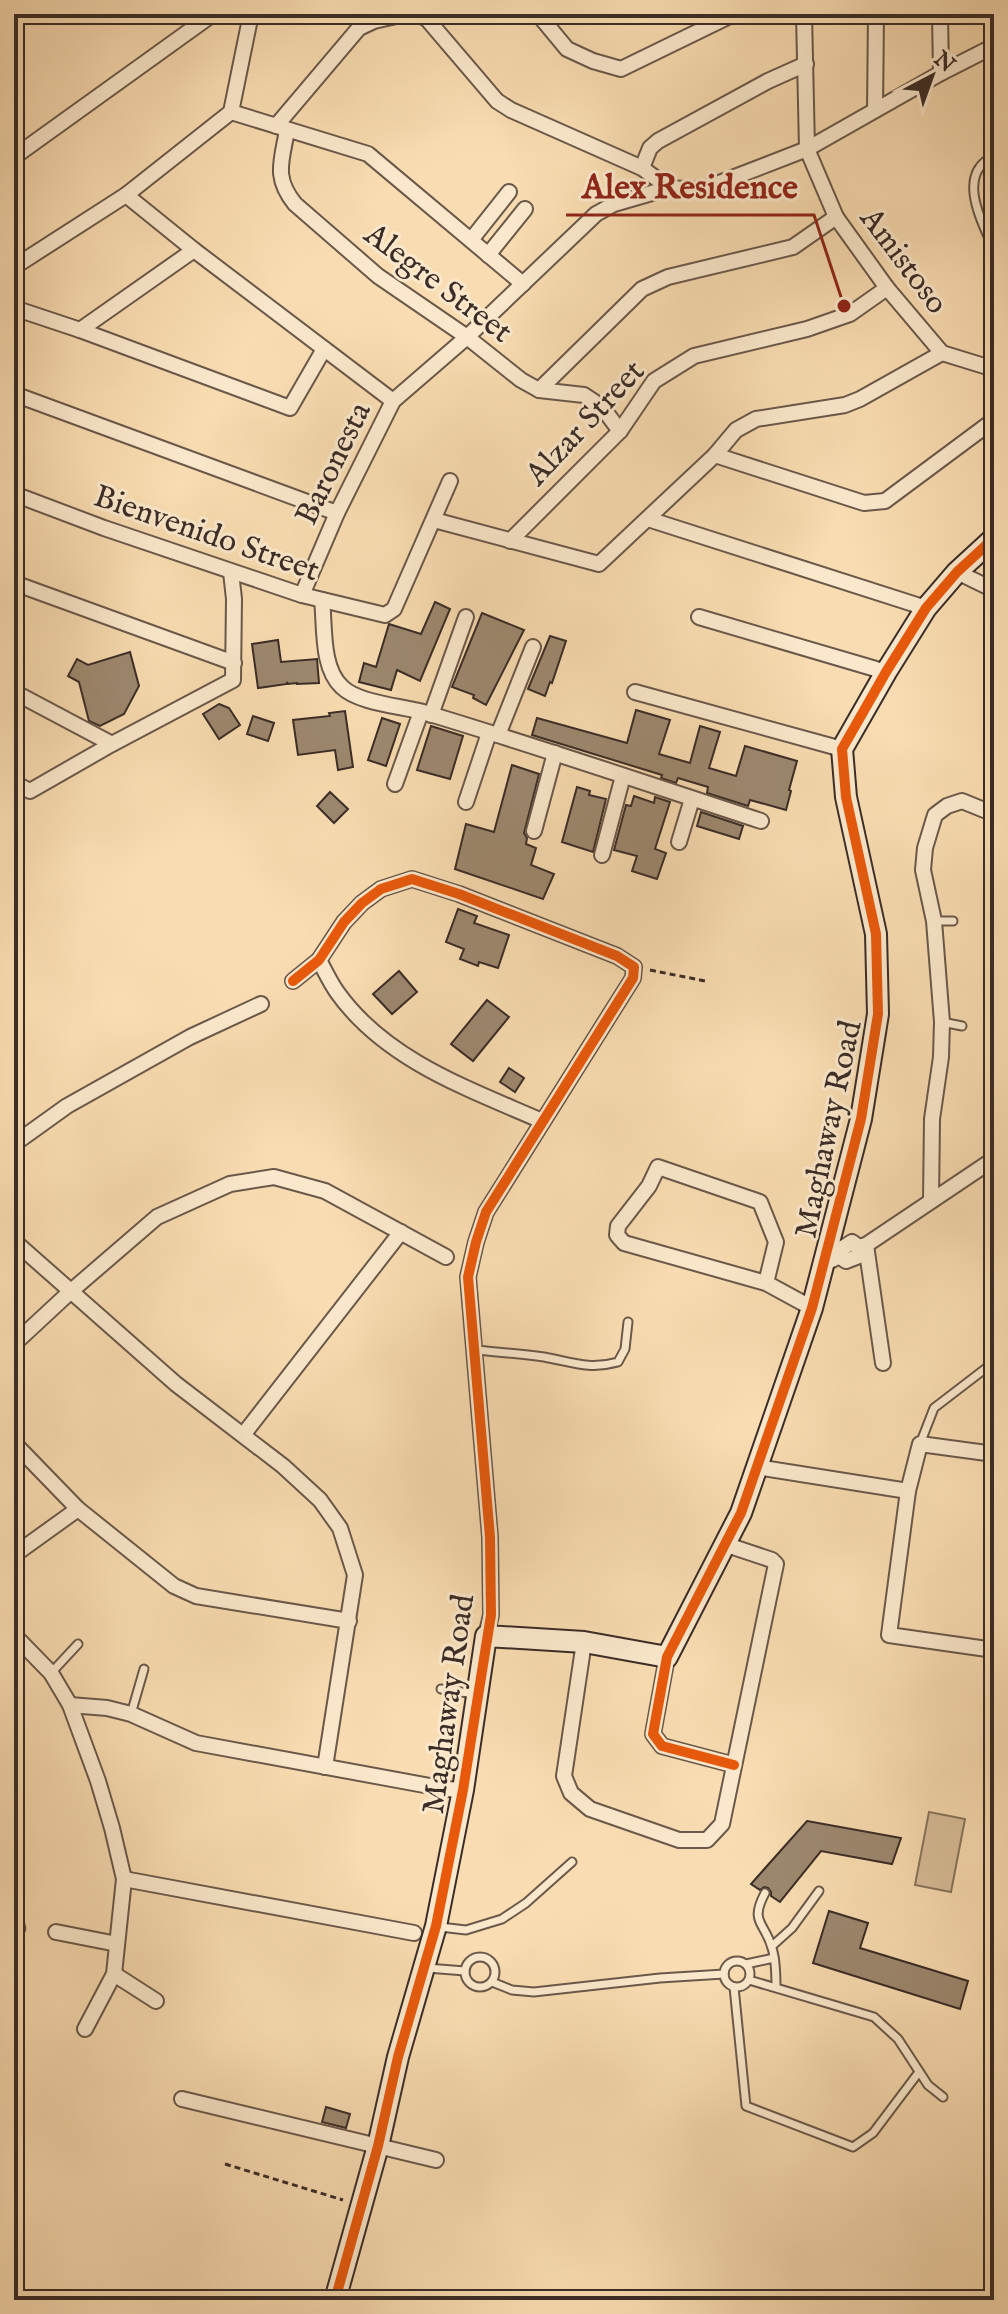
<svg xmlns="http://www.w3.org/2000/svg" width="1008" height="2314" viewBox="0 0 1008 2314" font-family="'IM FELL English',serif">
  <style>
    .green { fill: #d9be9a; stroke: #8a7560; stroke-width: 2 }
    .building { fill: #9d886f; stroke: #3a2c27; stroke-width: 2 }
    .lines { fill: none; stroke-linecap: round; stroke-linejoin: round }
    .lane-casing { stroke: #6a584a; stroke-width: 11 }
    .street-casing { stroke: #6a584a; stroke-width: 18 }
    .secondary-casing { stroke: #3a2c27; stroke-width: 24 }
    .path { stroke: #3a2c27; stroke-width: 3; stroke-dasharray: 6 4; stroke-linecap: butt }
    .lane { stroke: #fbe8cc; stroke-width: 7 }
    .street { stroke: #fbe8cc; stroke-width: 14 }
    .secondary { stroke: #fbe8cc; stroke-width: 20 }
    .cycleway-casing { stroke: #fbe8cc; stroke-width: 15 }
    .cycleway { stroke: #e8590c; stroke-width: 10 }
    .labels { text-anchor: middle; stroke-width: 6; stroke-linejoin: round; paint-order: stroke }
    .street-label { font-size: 32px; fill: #3a2c27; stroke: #fbe8cc }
    .leader { fill: none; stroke: #8f2418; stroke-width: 3 }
    .callout-dot { fill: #8f2418; stroke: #fbe8cc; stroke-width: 3 }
    .callout-label { font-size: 34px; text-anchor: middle; font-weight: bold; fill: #8f2418; stroke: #fbe8cc; stroke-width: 6; stroke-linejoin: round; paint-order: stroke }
  </style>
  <rect width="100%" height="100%" fill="#f9dcb1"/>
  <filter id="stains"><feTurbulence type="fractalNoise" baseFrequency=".0025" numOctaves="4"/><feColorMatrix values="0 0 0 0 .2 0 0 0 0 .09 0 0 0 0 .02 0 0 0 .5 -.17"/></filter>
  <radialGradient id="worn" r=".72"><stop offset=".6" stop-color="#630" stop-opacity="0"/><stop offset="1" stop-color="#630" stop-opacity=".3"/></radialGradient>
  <path class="green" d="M929,1812L965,1819L951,1892L915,1885Z"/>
  <g class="building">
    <path d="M435,602L450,609L420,681L397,670L391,690L359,682L364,663L376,667L389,624L421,634Z"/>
    <path d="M482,613L524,630L486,705L473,698L474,695L452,687Z"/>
    <path d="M550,636L566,641L552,683L550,682L545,696L528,689Z"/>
    <path d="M278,640L281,662L317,659L319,683L297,684V683L288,684L287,682V684L258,688L252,644Z"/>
    <path d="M130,652L139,686L124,714L100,726L89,721L79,682L68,676L77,659L88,665Z"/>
    <path d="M219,704L229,708L240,725L219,739L203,714Z"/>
    <path d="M636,710L670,720L659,754L690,763L700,726L720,732L709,768L736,776L745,746L797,761L789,790L791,791L786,810L750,800L748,806L707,793L708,787L678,778L676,783L661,778L662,775L532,735L537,718L627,743Z"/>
    <path d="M345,711L353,767L338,770L335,750L298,755L293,720L330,716L329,713Z"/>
    <path d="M253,716L274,723L268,741L247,734Z"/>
    <path d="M382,718L400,724L386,766L368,760Z"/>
    <path d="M431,726L463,736L450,779L417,770Z"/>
    <path d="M512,765L539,774L524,833L527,838L526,844L536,848L531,865L554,874L543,899L455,869L466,824L494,832Z"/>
    <path d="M577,787L590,791L589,795L606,799L593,852L562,842Z"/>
    <path d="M330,792L348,809L334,823L317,806Z"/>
    <path d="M634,796L654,803L655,797L670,802L655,849L666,853L657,879L632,871L637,856L614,850L626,805L631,806Z"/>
    <path d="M701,812L743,826L739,839L697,826Z"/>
    <path d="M458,909L477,916L474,923L509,935L498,968L479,962L478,966L460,959L464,949L446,942Z"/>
    <path d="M399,971L417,992L392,1014L373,994Z"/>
    <path d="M487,1000L509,1017L473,1061L451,1044Z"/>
    <path d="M509,1068L524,1078L515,1092L500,1082Z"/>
    <path d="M807,1821L901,1838L892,1864L821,1851L780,1902L771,1896V1892L768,1888L764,1887L760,1890L751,1884Z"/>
    <path d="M829,1911L868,1923L860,1948L968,1981L960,2009L813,1963Z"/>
    <path d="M326,2107L350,2114L346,2128L322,2122Z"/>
  </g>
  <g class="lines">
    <defs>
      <g id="lane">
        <path d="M994,156C955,174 982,222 994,250"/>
        <path d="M934,921H953"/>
        <path d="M942,1022L962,1026"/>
        <path d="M475,1350C498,1352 521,1354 544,1357C572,1362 589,1370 618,1362L625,1349L628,1322"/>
        <path d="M920,1444L934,1408L994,1362"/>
        <path d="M51,1673L78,1644"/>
        <path d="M441,1689L475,1694"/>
        <path d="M131,1714L144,1669"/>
        <path d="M765,1893C749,1923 765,1922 772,1948C776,1960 776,1974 776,1987"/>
        <path d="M14,1902L21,1929L14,1936"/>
        <path d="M440,1927L466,1930L502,1919L526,1903L572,1862"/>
        <path d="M772,1946L792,1928L819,1891"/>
        <circle cx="480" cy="1972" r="15"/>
        <circle cx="737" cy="1974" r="13"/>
        <path d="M746,1964L774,1958"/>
        <path d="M427,1968L465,1971"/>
        <path d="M749,1980L874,2017L898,2039L928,2085L943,2097"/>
        <path d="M492,1982L512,1990L534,1992L660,1978L724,1974"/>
        <path d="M734,1987L746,2106L853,2147L873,2133L919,2072"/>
      </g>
      <g id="street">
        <path d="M417,14L427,19L497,101L511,110L642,168L669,188"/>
        <path d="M538,14L567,49L593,61L621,69L734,14"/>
        <path d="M804,14L807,149L836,217L887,288L942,353L994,369"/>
        <path d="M940,14L941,73"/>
        <path d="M875,110L876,14"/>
        <path d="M231,112L368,154L523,284"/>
        <path d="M276,126L359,28L374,21L405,14"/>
        <path d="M287,130C282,161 273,177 295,204L378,276L467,337L521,380L539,390L584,395L602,407L620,431"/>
        <path d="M14,157L213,14"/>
        <path d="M642,168L650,148L658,141L768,81L806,64"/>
        <path d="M126,195L194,250L393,401"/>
        <path d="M471,240L509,192"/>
        <path d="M488,255L525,209"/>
        <path d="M14,267L126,195L231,112L251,14"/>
        <path d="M14,308L80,330L290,408L324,349"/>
        <path d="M80,330L194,250"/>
        <path d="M539,390L642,289L668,277L793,247L836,217"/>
        <path d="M14,394L337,513"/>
        <path d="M715,455L864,503L885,501L994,420"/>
        <path d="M14,494L104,528L302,595L385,615L394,609L450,481"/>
        <path d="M648,519L926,608"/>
        <path d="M434,520L599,564L715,455L736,430L756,419L845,405L860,399L942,353"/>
        <path d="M510,541L620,431L654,381L694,356L807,329L850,314L887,288"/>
        <path d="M957,572L994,590"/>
        <path d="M14,583L234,663"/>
        <path d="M302,595L337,513L393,401L467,337L596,214L614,204L669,188L701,190L807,149L941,73L994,46"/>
        <path d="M322,600C325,627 321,668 342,687C358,703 401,706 423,712C537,746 648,784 761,821"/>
        <path d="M699,617L886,672"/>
        <path d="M14,692L112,744"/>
        <path d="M635,692L842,749"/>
        <path d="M431,715L466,617"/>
        <path d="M498,735L533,647"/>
        <path d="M14,783L30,791L112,744L233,680L234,599L231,572"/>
        <path d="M395,784L421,712"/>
        <path d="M466,802L489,733"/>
        <path d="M534,831L555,753"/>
        <path d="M679,842L692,799"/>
        <path d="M602,855L623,776"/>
        <path d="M319,960C325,971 330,982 337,992C385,1060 469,1089 542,1121"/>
        <path d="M293,981L319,960L344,922L362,903L381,889L412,879L459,894L617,956L634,967L633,978L486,1212L476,1242L468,1277L490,1537L491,1615L486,1636"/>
        <path d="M14,1144L67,1106L190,1037L261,1004"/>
        <path d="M931,1200L932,1119L941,1057L942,1022L934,921L923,870L925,848L935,815L947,806L962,801L994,814"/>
        <path d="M14,1241L176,1384L283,1466L320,1500L340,1528L355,1575L325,1767"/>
        <path d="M866,1245L883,1363"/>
        <path d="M839,1256L841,1249L852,1242L859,1247L866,1245L994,1159"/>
        <path d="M832,1260L839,1256L846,1261L859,1256V1247"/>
        <path d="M766,1283L776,1242L760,1202L658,1167L649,1186L618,1226L617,1235L624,1243L766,1283L812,1308"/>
        <path d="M14,1344L70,1292L157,1217L230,1184L274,1177L325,1191L446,1257"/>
        <path d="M243,1435L401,1232"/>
        <path d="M14,1443L78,1509L174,1586L196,1596L349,1621"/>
        <path d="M994,1454L920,1444L908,1491L889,1635L994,1650"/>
        <path d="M756,1467L908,1491"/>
        <path d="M14,1555L78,1509"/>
        <path d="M14,1635L51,1673L70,1705L98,1781L112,1828L124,1879L114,1974L85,2029"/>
        <path d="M584,1642L564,1776L571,1793L590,1809L679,1840H707L722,1824L776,1564L772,1560L724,1544"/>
        <path d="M667,1657L653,1734L662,1746L734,1765"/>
        <path d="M70,1705L107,1708L131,1714L196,1743L446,1789L463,1790"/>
        <path d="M124,1879L414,1933"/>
        <path d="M56,1932L117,1944"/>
        <path d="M114,1974L156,2001"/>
        <path d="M182,2099L436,2160"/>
      </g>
      <path id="secondary" d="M335,2300L378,2146L398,2057L436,1926L463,1790L486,1636L584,1642L667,1657L741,1513L812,1308L861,1119L878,1014L876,934L846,797L842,749L886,672L926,608L957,572L994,538"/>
    </defs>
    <use href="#lane" class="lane-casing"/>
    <use href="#street" class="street-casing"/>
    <use href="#secondary" class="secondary-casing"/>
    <g class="path">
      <path d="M650,970L705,981"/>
      <path d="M225,2164L343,2200"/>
    </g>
    <use href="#lane" class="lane"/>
    <use href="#street" class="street"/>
    <use href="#secondary" class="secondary"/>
    <defs>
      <g id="cycleway">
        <path d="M293,981L319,960L344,922L362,903L381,889L412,879L459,894L617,956L634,967L633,978L486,1212L476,1242L468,1277L490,1537L491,1615L463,1790L436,1926L398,2057L378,2146L335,2300"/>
        <path d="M734,1765L662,1746L653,1734L667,1657L741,1513L812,1308L861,1119L878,1014L876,934L846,797L842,749L886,672L926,608L957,572L994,538"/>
      </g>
    </defs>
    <use href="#cycleway" class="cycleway-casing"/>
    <use href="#cycleway" class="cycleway"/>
  </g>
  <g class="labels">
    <g class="street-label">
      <text transform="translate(905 260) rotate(53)" y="11">Amistoso</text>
      <text transform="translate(439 282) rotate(37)" y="11">Alegre Street</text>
      <text transform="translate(584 422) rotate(-47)" y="11">Alzar Street</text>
      <text transform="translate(332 463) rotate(-64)" y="11">Baronesta</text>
      <text transform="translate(207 532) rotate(19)" y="11">Bienvenido Street</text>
      <text transform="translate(827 1129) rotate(-78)" y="11">Maghaway Road</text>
      <text transform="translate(447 1704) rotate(-82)" y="11">Maghaway Road</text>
    </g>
  </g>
  <path class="leader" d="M844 306L814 215H566"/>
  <circle class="callout-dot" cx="844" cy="306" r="8"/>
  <g class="callout-label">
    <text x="690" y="198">Alex Residence</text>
  </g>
  <rect width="1008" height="2314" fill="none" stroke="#f9dcb1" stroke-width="48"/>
  <rect x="16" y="16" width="976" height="2282" fill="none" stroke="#3a2c27" stroke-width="4"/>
  <rect x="24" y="24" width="960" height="2266" fill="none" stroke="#3a2c27" stroke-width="2"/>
  <g transform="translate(932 76) rotate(41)" stroke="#fbe8cc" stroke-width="6" paint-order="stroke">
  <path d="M0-6L14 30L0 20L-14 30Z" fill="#3a2c27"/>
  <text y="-12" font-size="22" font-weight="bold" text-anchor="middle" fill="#3a2c27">N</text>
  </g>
  <rect width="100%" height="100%" filter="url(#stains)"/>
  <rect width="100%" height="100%" fill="url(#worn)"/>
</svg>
